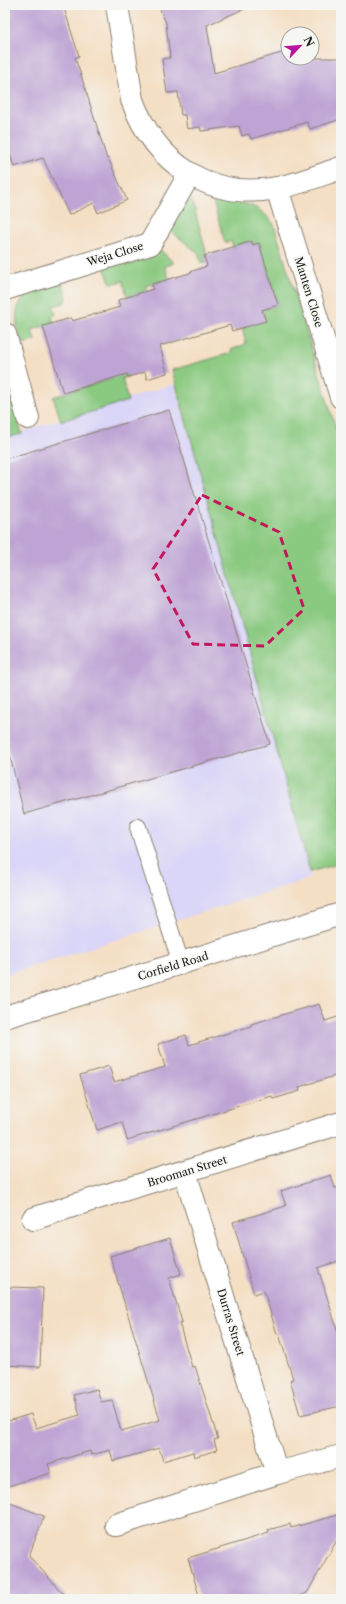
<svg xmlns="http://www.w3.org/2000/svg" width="346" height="1604" viewBox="0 0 346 1604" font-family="'Libre Caslon Text',serif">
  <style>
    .built { fill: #dad6f7 }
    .green { fill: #8ac980; stroke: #53724e }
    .building { fill: #bea4d4 }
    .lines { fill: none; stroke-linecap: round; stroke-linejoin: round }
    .service-casing { stroke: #887e70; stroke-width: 18 }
    .minor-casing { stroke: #887e70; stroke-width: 24 }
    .tertiary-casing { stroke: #887e70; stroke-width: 24 }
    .service { stroke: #fff; stroke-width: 16 }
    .minor { stroke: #fff; stroke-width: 22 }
    .tertiary { stroke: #fff; stroke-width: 22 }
    .marked { fill: none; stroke: #c2185b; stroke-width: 3; stroke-dasharray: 8 5; stroke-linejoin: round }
    .labels { text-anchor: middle; stroke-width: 3; stroke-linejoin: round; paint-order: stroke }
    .street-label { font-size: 11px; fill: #1c1c1c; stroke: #f6f6f2 }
  </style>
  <rect width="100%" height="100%" fill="#f6f6f2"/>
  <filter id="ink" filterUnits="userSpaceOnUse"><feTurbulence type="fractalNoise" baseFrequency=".025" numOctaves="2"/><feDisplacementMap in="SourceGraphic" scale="8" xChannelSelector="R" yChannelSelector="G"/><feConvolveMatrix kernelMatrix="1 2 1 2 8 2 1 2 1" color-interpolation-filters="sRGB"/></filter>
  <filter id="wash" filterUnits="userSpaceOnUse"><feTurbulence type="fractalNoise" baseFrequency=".012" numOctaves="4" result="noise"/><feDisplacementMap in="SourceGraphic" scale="16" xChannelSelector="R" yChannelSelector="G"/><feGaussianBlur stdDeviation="0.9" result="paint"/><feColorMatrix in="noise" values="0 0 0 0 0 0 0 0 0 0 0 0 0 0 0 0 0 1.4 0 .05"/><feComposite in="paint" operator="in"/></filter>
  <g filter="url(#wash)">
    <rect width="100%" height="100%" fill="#f4dfc4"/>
    <path class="built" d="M174,384L199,467L311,878L5,975V437Z"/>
    <g class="green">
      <path d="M212,198C239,204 256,199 274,225L341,445V863L310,872L172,370L231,353V350L246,344L242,328L265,320L262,310L278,305L259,243L253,245L251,241L233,247L231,241L225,243Z"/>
      <path d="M192,200L207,255L204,256L206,262L201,263L198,253L166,227L181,207Z"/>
      <path d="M153,243L174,263L165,266L169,279L146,286L150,299L144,292L127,297L123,281L111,284L105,270L106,266Z"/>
      <path d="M61,280L67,297L64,303L53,306L56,314L52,316L54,323L32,330L35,341L21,344C9,298 21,296 61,280Z"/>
      <path d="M106,355L122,357L128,377L122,378L128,401L61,421L53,397L112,379Z"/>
      <path d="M5,378L22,434L5,438Z"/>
    </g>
    <g id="blocks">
      <g class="building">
        <path d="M5,5H63L79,56L75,58L80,72L107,159L108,158L127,200L98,213L94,203L69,215L43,158L14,167L5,138Z"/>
        <path d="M158,5H253L207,25L214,73L288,51V58H341V119L310,129L307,122L251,139L249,134L242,136L239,126L201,131L200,127L187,129L185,115H181L178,92L167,93L162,59L170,58L166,23Z"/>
        <path d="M252,241V245L259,243L278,305L262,310L266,321L232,331L230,325L160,346L167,373L147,379L145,372L128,377L127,374L63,393L43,326L71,318L72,321L120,307L118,300L153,289L152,284L190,273V272L207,266L204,256Z"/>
        <path d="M169,410L270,744L24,814L5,735V459Z"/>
        <path d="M319,1004L325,1021L341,1016V1074L299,1087L300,1091L273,1099L272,1096L127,1140L122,1122L97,1130L80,1075L109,1066L114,1082L165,1067L158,1044L186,1035L189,1045L251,1026V1024Z"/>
        <path d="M331,1175L335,1188L341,1187V1260L318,1268L341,1342V1406L300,1415L290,1380L293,1379L279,1334H277L264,1291L254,1294L233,1222L286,1206L281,1191Z"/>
        <path d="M170,1238L181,1274L169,1278L182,1322L179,1323L192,1367L195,1366L218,1439L214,1440L217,1450L194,1457L193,1452L163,1461L159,1448L113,1461L110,1450L91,1455L90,1451L48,1464L51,1473L5,1487V1422L31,1414L36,1428L80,1415L74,1395L97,1389L101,1402L112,1400L121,1431L160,1420L110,1256Z"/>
        <path d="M7,1287L43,1288L40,1367L5,1365Z"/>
        <path d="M5,1501L44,1516L29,1556L68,1599H5Z"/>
        <path d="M341,1514V1533L307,1593L290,1599H200L188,1558L269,1533L268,1530L290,1524L291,1528Z"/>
      </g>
    </g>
  </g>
  <g filter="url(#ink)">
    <use href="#blocks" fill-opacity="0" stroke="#887e70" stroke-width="1"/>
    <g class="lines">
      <defs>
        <path id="service" d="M138,827L181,964"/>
        <g id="minor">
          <path d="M117,5L132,100C155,162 208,201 277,188C298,184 320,175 341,168"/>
          <path d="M277,188L341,397"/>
          <path d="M5,289L150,244L189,175"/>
          <path d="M5,334L28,418"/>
          <path d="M185,1172L277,1473"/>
          <path d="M33,1219L78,1204L341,1123"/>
          <path d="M116,1525L277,1473L341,1456"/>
        </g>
        <path id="tertiary" d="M5,1017L341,914"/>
      </defs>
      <use href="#service" class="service-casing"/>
      <use href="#minor" class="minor-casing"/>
      <use href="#tertiary" class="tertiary-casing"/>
      <use href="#service" class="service"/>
      <use href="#minor" class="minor"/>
      <use href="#tertiary" class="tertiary"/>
    </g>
  </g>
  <path class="marked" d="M202,495L279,532L304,609L265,646L193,644L153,569Z"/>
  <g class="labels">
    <g class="street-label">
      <text transform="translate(115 254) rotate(-17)" y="4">Weja Close</text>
      <text transform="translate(309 292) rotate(73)" y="4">Manten Close</text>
      <text transform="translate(173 966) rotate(-17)" y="4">Corfield Road</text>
      <text transform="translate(187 1171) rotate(-17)" y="4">Brooman Street</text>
      <text transform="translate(231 1322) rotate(73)" y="4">Durras Street</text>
    </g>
  </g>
  <rect width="346" height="1604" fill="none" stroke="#f6f6f2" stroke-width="20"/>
  <g transform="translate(300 46) rotate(64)"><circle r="19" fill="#f6f6f2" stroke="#9f9f9c"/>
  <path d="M0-3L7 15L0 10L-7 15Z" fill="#b5179e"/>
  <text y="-6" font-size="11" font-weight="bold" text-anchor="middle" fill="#1c1c1c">N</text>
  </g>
</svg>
